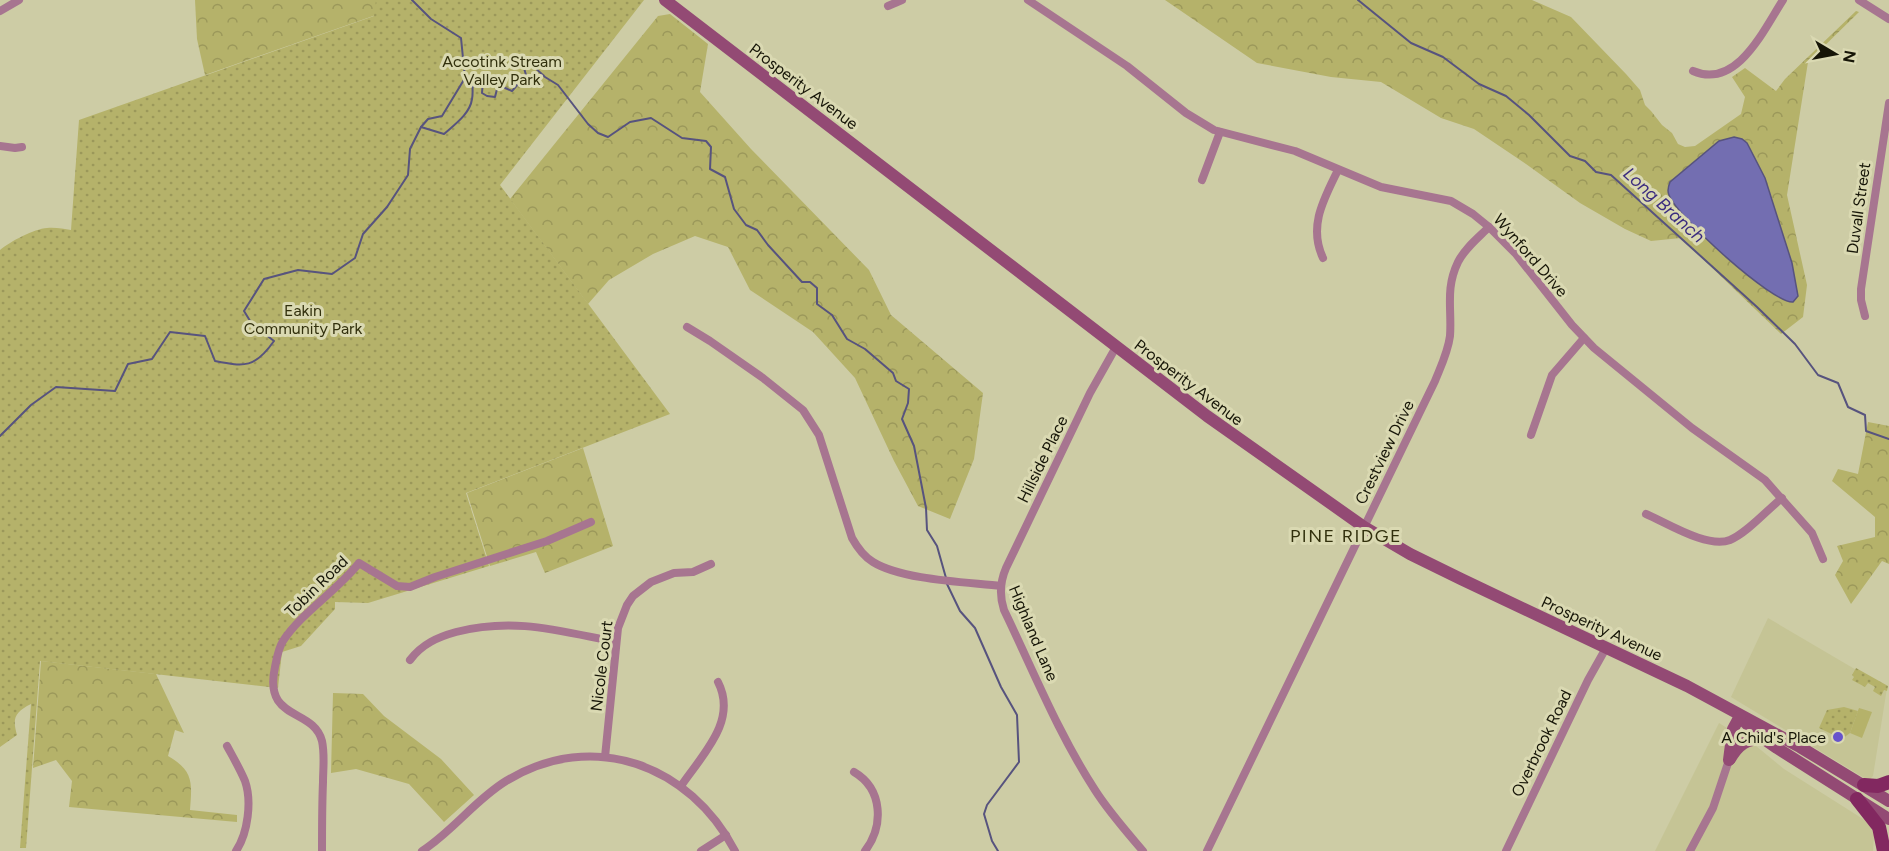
<svg xmlns="http://www.w3.org/2000/svg" width="1889" height="851" viewBox="0 0 1889 851" font-family="Figtree,sans-serif">
  <style>
    .built { fill: #c5c495 }
    .grass { fill: #b5b26a }
    .forest { fill: url(#forest-crowns) }
    .park { fill: url(#park-dots) }
    .water { fill: #736eb1; stroke: #57537e; stroke-width: 1.5 }
    .lines { fill: none; stroke-linecap: round; stroke-linejoin: round }
    .stream { stroke: #57537e; stroke-width: 2 }
    .street { stroke: #a77590; stroke-width: 8 }
    .secondary { stroke: #934a74; stroke-width: 12 }
    .primary { stroke: #822860; stroke-width: 14 }
    .poi-dot { fill: #6753cc; stroke: #dad9b2; stroke-width: 2 }
    .labels { text-anchor: middle; stroke-width: 6; stroke-linejoin: round; paint-order: stroke }
    .park-label { font-size: 16px; fill: #32300d; stroke: #dad9b2 }
    .street-label { font-size: 16px; fill: #161507; stroke: #dad9b2 }
    .poi-label { font-size: 16px; fill: #161507; stroke: #dad9b2; text-anchor: end }
    .water-label { font-size: 18px; font-style: italic; fill: #3c2d7f; stroke: #dad9b2 }
    .neighbourhood-label { font-size: 18px; letter-spacing: 1.5px; fill: #312f0c; stroke: #dad9b2 }
  </style>
  <defs>
    <pattern id="forest-crowns" width="20" height="18" patternUnits="userSpaceOnUse" patternTransform="scale(1.5)"><rect width="20" height="18" fill="#b5b26a"/><path d="M2 6a3 3 0 1 1 6 0M12 15a3 3 0 1 1 6 0" fill="none" stroke="#9b985a"/></pattern>
    <pattern id="park-dots" width="8" height="8" patternUnits="userSpaceOnUse" patternTransform="scale(1.5)"><rect width="8" height="8" fill="#b5b26a"/><path d="M2 2h.1M6 6h.1" fill="none" stroke="#9b985a" stroke-width="1.8" stroke-linecap="round"/></pattern>
  </defs>
  <rect width="100%" height="100%" fill="#cdcca5"/>
  <g class="built">
    <path d="M1768,618L1887,688L1873,776L1870,779H1866L1731,697Z"/>
    <path d="M1719,723L1756,746L1784,769L1863,819L1869,824L1874,835L1873,851H1655Z"/>
  </g>
  <path class="grass" d="M1859,708L1872,712L1862,738L1850,733Z"/>
  <g class="forest">
    <path d="M195,0H377L376,15L205,75L197,39Z"/>
    <path d="M1165,0H1532L1571,17L1626,74L1640,90L1645,105L1651,111L1662,125L1672,133L1678,144L1685,147L1695,146L1741,114L1745,97L1732,77L1745,68L1776,91L1785,79L1856,11L1859,12L1808,62L1787,195L1807,285L1803,317L1781,334L1681,238L1651,241L1625,229L1580,203L1526,164L1474,129L1441,118L1381,82L1331,77L1257,63Z"/>
    <path d="M670,14L708,44L700,92L751,149L869,270L891,315L983,393L974,459L950,519L918,506L894,461L855,378L813,332L750,290L728,247L695,236L653,254L609,280L588,304L510,199L658,16Z"/>
    <path d="M1868,422L1889,426V564L1882,561L1851,604L1835,575L1843,561L1837,546L1875,537V517L1832,481L1838,469L1858,474Z"/>
    <path d="M583,448L613,546L545,573L536,552L490,566L467,493Z"/>
    <path d="M41,661L156,674L184,733L175,730L168,756C194,771 192,783 190,810L237,815V822L69,807L72,781L56,760L33,768Z"/>
    <path d="M333,693L363,694L384,716L441,759L474,795L444,822L409,784L356,769L331,773Z"/>
  </g>
  <g class="park">
    <path d="M376,0H644L500,185L670,414L466,493L489,566L368,603L335,602V609L301,646L282,652L278,688L40,661L26,848H20L31,704C15,712 12,718 17,735L0,747V250C11,241 34,229 47,228C55,227 64,229 71,230L79,120L374,16Z"/>
    <path d="M1856,668L1888,686L1887,691L1884,690L1881,696L1873,691L1875,687L1868,683L1865,687L1852,680L1854,677L1852,675Z"/>
    <path d="M1844,707L1858,711L1850,733L1842,739L1819,728L1827,710Z"/>
  </g>
  <path class="water" d="M1734,137L1742,139L1747,143L1765,178L1792,263L1798,296L1793,302C1773,304 1676,216 1669,195C1667,191 1668,187 1670,182L1719,141Z"/>
  <g class="lines">
    <g class="stream">
      <path d="M1358,0L1411,43L1443,57L1479,84L1506,96L1529,115L1570,156L1585,161L1596,172L1611,175L1757,307L1795,344L1818,375L1838,383L1848,407L1865,415L1866,431L1889,439"/>
      <path d="M421,127L444,134C454,125 470,114 472,99C474,88 470,88 476,75L483,79L482,93L487,96L495,97L498,85L512,91L526,75L524,68L526,65H532L545,77L558,85L588,124L598,133L608,137L630,122L651,118L682,138L706,141L711,147L710,169L725,177L734,209L746,225L757,230L768,245L802,282H810L817,288V304L832,315L847,339L865,349L893,373L896,381L909,389L908,403L902,419L914,446L926,508L927,530L937,546L946,578"/>
      <path d="M0,436L31,405L56,387L115,391L128,364L152,359L170,332L205,336L215,361C245,367 255,368 274,341L252,324L244,311L264,279L298,270L332,274L355,258L363,234L387,207L408,175L410,149L421,127L428,119L442,116L465,78L461,38L431,19L412,0"/>
      <path d="M947,584L960,611L975,628L1001,687L1017,715L1019,762L987,805L984,814L992,841L998,851"/>
    </g>
    <g class="street">
      <path d="M1028,0L1127,66L1186,113L1214,130L1295,151L1381,187L1451,201L1473,214L1489,227L1516,254L1572,325L1594,348L1692,428L1765,480L1812,533L1823,559"/>
      <path d="M1859,0L1889,19"/>
      <path d="M888,6L902,0"/>
      <path d="M0,11L19,0"/>
      <path d="M1693,71C1737,90 1764,29 1783,0"/>
      <path d="M0,146L15,148L22,147"/>
      <path d="M1202,180L1220,132"/>
      <path d="M1323,258C1308,226 1324,199 1338,170"/>
      <path d="M1865,316L1861,300V289L1889,103"/>
      <path d="M687,327L710,341L763,378L803,410L819,435L852,538C857,547 863,556 873,562C902,580 966,582 1001,586"/>
      <path d="M1116,347L1090,393L1006,568C1000,582 999,595 1004,610C1033,670 1058,733 1095,790C1109,812 1126,831 1143,851"/>
      <path d="M1531,435L1552,375L1584,338"/>
      <path d="M1646,514C1667,523 1708,549 1730,540C1747,533 1767,510 1782,498"/>
      <path d="M410,660C422,644 438,637 456,632C515,617 559,631 616,642"/>
      <path d="M227,746C233,757 240,769 245,781C252,801 248,833 236,851"/>
      <path d="M605,757L618,628L627,605L633,596L651,582L674,573L693,572L711,564"/>
      <path d="M854,772C883,789 884,826 865,851"/>
      <path d="M681,786C702,755 738,721 718,682"/>
      <path d="M322,851C322,828 322,805 323,782C323,769 325,755 322,741C313,707 263,722 275,667C277,658 278,649 283,641C301,613 337,591 359,563L397,586L410,587L435,577L547,541L591,522"/>
      <path d="M422,851C453,831 475,800 506,781C593,728 690,765 735,851"/>
      <path d="M701,851L726,835"/>
      <path d="M1207,851L1435,381C1441,366 1448,352 1450,336C1452,309 1445,289 1458,262C1465,248 1478,238 1489,227"/>
      <path d="M1506,851L1588,680L1606,648"/>
      <path d="M1690,851L1713,808L1729,760"/>
    </g>
    <g class="secondary">
      <path d="M665,0L1207,416L1364,527L1410,554L1461,579L1687,686L1800,747L1889,801"/>
      <path d="M1745,722L1757,734L1777,748L1889,819"/>
      <path d="M1730,759C1738,745 1747,738 1764,739"/>
      <path d="M1729,760L1733,729L1740,716"/>
    </g>
    <g class="primary">
      <path d="M1864,785L1878,786L1889,782"/>
      <path d="M1857,799L1879,827L1884,851"/>
    </g>
  </g>
  <circle class="poi-dot" cx="1838" cy="737" r="6"/>
  <g class="labels">
    <g class="park-label">
      <text x="502" y="67">Accotink Stream<tspan x="502" dy="18">Valley Park</tspan></text>
      <text x="303" y="316">Eakin<tspan x="303" dy="18">Community Park</tspan></text>
    </g>
    <g class="street-label">
      <text transform="translate(804 86) rotate(37)" y="6">Prosperity Avenue</text>
      <text transform="translate(1858 208) rotate(-82)" y="6">Duvall Street</text>
      <text transform="translate(1531 255) rotate(49)" y="6">Wynford Drive</text>
      <text transform="translate(1189 382) rotate(37)" y="6">Prosperity Avenue</text>
      <text transform="translate(1384 452) rotate(-64)" y="6">Crestview Drive</text>
      <text transform="translate(1042 459) rotate(-64)" y="6">Hillside Place</text>
      <text transform="translate(316 586) rotate(-44)" y="6">Tobin Road</text>
      <text transform="translate(1602 628) rotate(25)" y="6">Prosperity Avenue</text>
      <text transform="translate(1034 633) rotate(67)" y="6">Highland Lane</text>
      <text transform="translate(601 666) rotate(-83)" y="6">Nicole Court</text>
      <text transform="translate(1541 743) rotate(-64)" y="6">Overbrook Road</text>
    </g>
    <g class="poi-label">
      <text x="1826" y="743">A Child's Place</text>
    </g>
    <g class="water-label">
      <text transform="translate(1664 205) rotate(42)" y="6">Long Branch</text>
    </g>
    <g class="neighbourhood-label">
      <text x="1346" y="542">PINE RIDGE</text>
    </g>
  </g>
  <g transform="translate(1835 54) rotate(100)" stroke="#dad9b2" stroke-width="4.5" paint-order="stroke">
  <path d="M0-4.5L10 22L0 15L-10 22Z" fill="#161507"/>
  <text y="-9" font-size="16" font-weight="bold" text-anchor="middle" fill="#161507">N</text>
  </g>
</svg>
